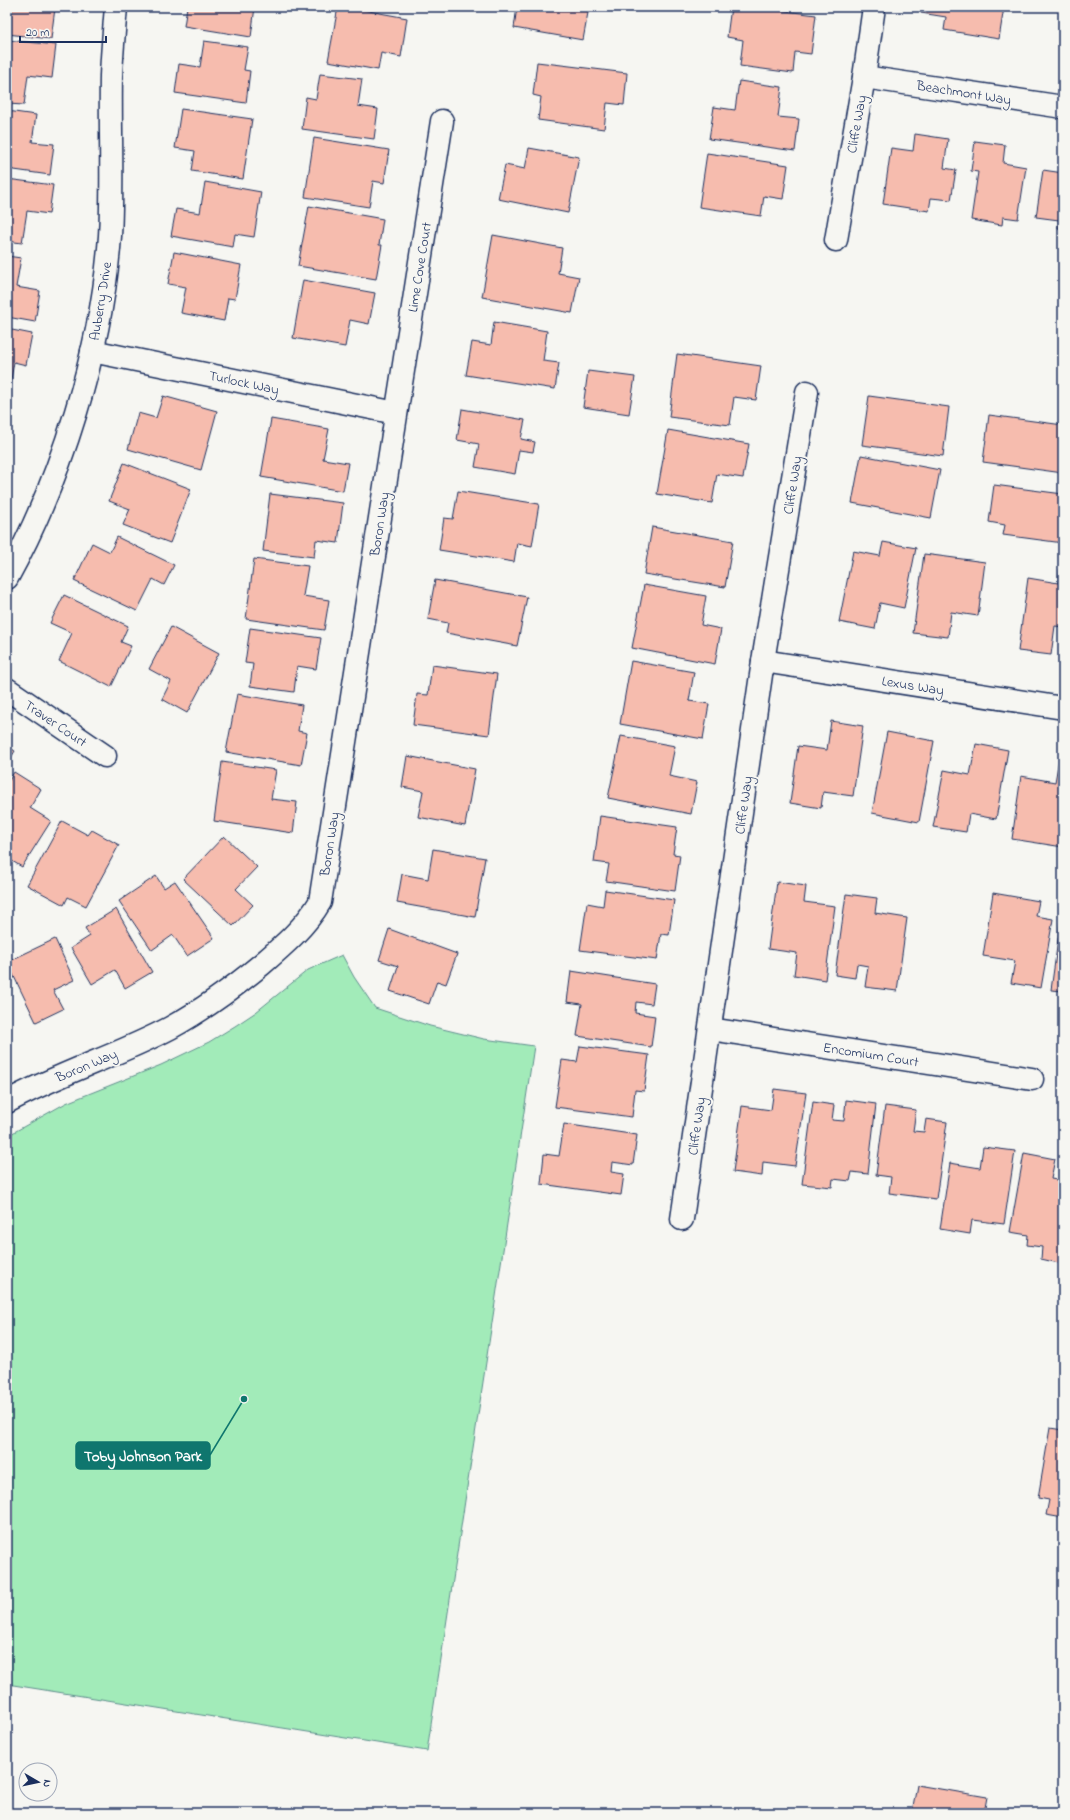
<svg xmlns="http://www.w3.org/2000/svg" width="1070" height="1820" viewBox="0 0 1070 1820" font-family="'Indie Flower',sans-serif">
  <style>
    .green { fill: #a2ebb9; stroke: #5e8d8c }
    .building { fill: #f6bcae; stroke: #1b2f5e }
    .lines { fill: none; stroke-linecap: round; stroke-linejoin: round }
    .minor-casing { stroke: #1b2f5e; stroke-width: 25 }
    .minor { stroke: #f6f6f2; stroke-width: 22 }
    .labels { text-anchor: middle; stroke-width: 4; stroke-linejoin: round; paint-order: stroke }
    .street-label { font-size: 14px; fill: #1b2f5e; stroke: #f6f6f2 }
    .leader { fill: none; stroke: #0f766e; stroke-width: 1.5 }
    .callout-dot { fill: #0f766e; stroke: #f6f6f2; stroke-width: 1.5 }
    .callout { fill: #0f766e; stroke: #0f766e; stroke-width: 1.5 }
    .callout-label { font-size: 15px; text-anchor: middle; font-weight: bold; fill: #fff }
  </style>
  <rect width="100%" height="100%" fill="#f6f6f2"/>
  <filter id="ink" filterUnits="userSpaceOnUse"><feTurbulence type="fractalNoise" baseFrequency=".025" numOctaves="2"/><feDisplacementMap in="SourceGraphic" scale="8" xChannelSelector="R" yChannelSelector="G"/><feConvolveMatrix kernelMatrix="1 2 1 2 8 2 1 2 1" color-interpolation-filters="sRGB"/></filter>
  <g filter="url(#ink)">
    <path class="green" d="M342,955L354,977L375,1008L430,1026L484,1039L534,1046L427,1751L7,1684V1136L66,1103L161,1065L209,1042L235,1026L256,1012L308,970Z"/>
    <g class="building">
      <path d="M7,7L55,8L51,39L7,34Z"/>
      <path d="M187,7H255L251,37L184,26Z"/>
      <path d="M338,7H347L407,18L401,57L381,53L378,70L328,61Z"/>
      <path d="M517,7H589L583,40L514,28Z"/>
      <path d="M731,7H755L816,15L811,54L795,52L793,73L740,66L743,40L727,37Z"/>
      <path d="M922,7H1004L999,39L944,30L946,17L921,13Z"/>
      <path d="M7,40L56,45L52,78L28,75L24,105L7,104Z"/>
      <path d="M204,41L248,47L244,70L250,71L246,103L175,93L179,64L200,67Z"/>
      <path d="M537,62L627,73L624,105L607,103L604,129L538,120L541,97L533,95Z"/>
      <path d="M320,74L362,79L358,106L378,109L374,139L302,129L306,97L316,99Z"/>
      <path d="M739,81L782,87L778,117L799,119L795,151L709,139L714,107L735,110Z"/>
      <path d="M181,109L252,119L243,179L192,171L195,151L175,148Z"/>
      <path d="M7,111L36,115L32,142L54,144L50,175L7,169Z"/>
      <path d="M915,134L948,139L944,168L956,170L951,200L931,198L929,211L883,204L891,148L913,151Z"/>
      <path d="M314,138L389,150L384,183L373,181L369,207L305,197Z"/>
      <path d="M975,141L1005,145L1003,163L1026,167L1018,219L1003,217L1002,225L971,220L978,172L971,171Z"/>
      <path d="M529,148L579,157L568,213L498,199L505,165L525,169Z"/>
      <path d="M707,153L788,165L783,199L764,196L761,216L699,207Z"/>
      <path d="M1043,170L1063,173V229L1058,228L1059,220L1036,217Z"/>
      <path d="M7,179L53,185L49,214L27,211L22,243L7,241Z"/>
      <path d="M205,182L261,192L254,237L235,234L233,247L171,236L176,209L200,213Z"/>
      <path d="M309,206L383,219L379,245H382L376,279L298,266Z"/>
      <path d="M493,235L562,248L558,273L579,277L572,313L482,297Z"/>
      <path d="M174,252L241,265L235,299L228,298L224,321L181,313L186,287L168,284Z"/>
      <path d="M7,256L21,258L16,287L40,291L35,322L7,317Z"/>
      <path d="M303,280L375,293L369,324L350,320L345,347L293,338Z"/>
      <path d="M494,322L547,331L543,361L559,363L555,389L466,375L472,342L491,345Z"/>
      <path d="M7,329L32,334L26,365L14,362L10,385L7,384Z"/>
      <path d="M677,354L761,366L756,400L734,397L730,425L669,417Z"/>
      <path d="M588,371L635,377L629,414L583,407Z"/>
      <path d="M163,396L217,411L201,470L128,449L138,413L156,418Z"/>
      <path d="M869,396L949,407L943,456L862,445Z"/>
      <path d="M462,409L525,420L521,439L535,442L533,452L519,450L515,474L475,467L479,444L457,440Z"/>
      <path d="M989,415L1063,425V473L983,462Z"/>
      <path d="M271,419L329,429L323,459L348,463L343,491L261,477Z"/>
      <path d="M668,430L749,444L743,478L717,474L712,503L657,494Z"/>
      <path d="M861,455L940,470L931,518L852,503Z"/>
      <path d="M124,463L191,489L170,543L123,525L130,509L109,501Z"/>
      <path d="M994,485L1063,494V543L1003,535L1005,525L989,522Z"/>
      <path d="M458,491L539,504L532,546L517,543L514,562L439,550L444,518L453,519Z"/>
      <path d="M270,494L343,503L338,543L316,540L314,557L263,551Z"/>
      <path d="M652,527L733,541L725,587L644,574Z"/>
      <path d="M117,537L174,565L164,585L153,579L137,611L74,581L92,543L110,552Z"/>
      <path d="M883,542L916,548L904,608L880,603L875,629L839,622L853,551L880,556Z"/>
      <path d="M924,554L985,562L978,616L951,612L948,637L913,633Z"/>
      <path d="M254,559L308,566L303,596L329,600L324,630L246,619Z"/>
      <path d="M1060,569L1063,570V627L1055,626L1051,655L1018,651L1028,578L1058,583Z"/>
      <path d="M435,580L527,597L517,646L446,633L448,623L428,619Z"/>
      <path d="M644,585L706,596L701,625L721,629L715,664L632,648Z"/>
      <path d="M64,595L128,626L121,642L131,646L111,687L59,661L72,633L50,623Z"/>
      <path d="M171,627L219,653L187,713L162,699L171,681L149,669Z"/>
      <path d="M250,628L321,638L316,669L297,666L294,692L250,686L253,664L245,663Z"/>
      <path d="M631,661L694,672L689,701L709,704L703,739L620,724Z"/>
      <path d="M432,665L497,674L489,735L413,725L417,694L428,695Z"/>
      <path d="M237,694L302,705L298,731L307,733L301,765L226,752Z"/>
      <path d="M831,721L863,726L853,796L823,792L821,808L790,803L798,746L827,750Z"/>
      <path d="M887,732L934,741L919,822L872,813Z"/>
      <path d="M621,736L675,746L669,776L697,782L691,814L608,798Z"/>
      <path d="M976,744L1008,750L996,819L969,814L966,832L933,827L944,770L970,775Z"/>
      <path d="M7,746L15,751L7,764Z"/>
      <path d="M407,756L475,769L465,826L418,817L423,791L402,787Z"/>
      <path d="M1059,759H1063V847L1012,839L1021,776L1055,782Z"/>
      <path d="M222,762L276,770L271,799L297,802L293,833L214,821Z"/>
      <path d="M14,772L41,789L30,808L51,821L22,867L7,858V784Z"/>
      <path d="M600,816L677,827L673,854L680,855L675,891L606,881L609,864L594,862Z"/>
      <path d="M62,821L88,835L92,830L119,845L86,906L68,897L64,905L27,885Z"/>
      <path d="M224,836L257,867L236,889L253,905L233,926L183,879Z"/>
      <path d="M433,849L485,858L475,917L397,903L402,874L428,879Z"/>
      <path d="M156,876L164,888L175,881L214,938L187,956L173,935L152,950L119,901Z"/>
      <path d="M777,882L806,886L804,902L835,906L825,980L794,975L797,953L768,949Z"/>
      <path d="M605,890L674,900L669,935L661,934L657,960L580,950L587,903L603,906Z"/>
      <path d="M993,893L1039,901L1036,916L1053,919L1041,988L1011,983L1015,961L983,956Z"/>
      <path d="M846,894L877,898L875,913L907,918L897,991L865,987L868,966L857,964L855,978L835,975Z"/>
      <path d="M116,909L152,972L125,988L115,970L92,984L71,948L90,936L85,928Z"/>
      <path d="M1061,918H1063V991L1051,990Z"/>
      <path d="M389,929L457,954L446,984L437,981L429,1004L390,991L398,966L379,960Z"/>
      <path d="M55,939L74,980L53,990L63,1009L36,1022L7,962Z"/>
      <path d="M571,971L655,984L652,1004L636,1002L635,1013L655,1016L651,1047L577,1036L582,1004L567,1002Z"/>
      <path d="M580,1046L649,1055L644,1091L635,1090L632,1117L555,1107L562,1060L577,1062Z"/>
      <path d="M774,1089L806,1093L795,1166L763,1162L762,1176L733,1172L742,1106L771,1110Z"/>
      <path d="M846,1100L876,1104L868,1174L852,1172L850,1181L833,1179L832,1187L802,1184L813,1102L834,1105L832,1120L844,1121Z"/>
      <path d="M885,1106L916,1110L913,1131L924,1132L926,1119L947,1122L936,1199L889,1193L891,1177L876,1175Z"/>
      <path d="M564,1124L637,1135L633,1165L612,1162L611,1172L624,1174L621,1195L541,1184L544,1154L559,1156Z"/>
      <path d="M983,1147L1015,1151L1004,1224L972,1220L970,1234L940,1229L950,1163L980,1168Z"/>
      <path d="M1024,1153L1055,1159L1051,1179L1063,1181V1264L1041,1259L1042,1247L1027,1245L1028,1235L1010,1232Z"/>
      <path d="M1050,1428L1063,1430V1518L1046,1515L1049,1500L1038,1498Z"/>
      <path d="M917,1785L987,1797L984,1813H912Z"/>
    </g>
    <g class="lines">
      <defs>
        <g id="minor">
          <path d="M864,77L1063,107"/>
          <path d="M836,240L864,77L874,7"/>
          <path d="M92,351L396,413"/>
          <path d="M7,578C61,480 102,349 110,236C113,183 110,130 111,76C112,53 114,30 116,7"/>
          <path d="M763,661L1063,708"/>
          <path d="M7,689L105,756"/>
          <path d="M710,1029L1032,1079"/>
          <path d="M7,1102C59,1073 117,1056 170,1028C203,1010 233,988 262,964C283,946 306,926 320,902L442,121"/>
          <path d="M682,1219L763,661L807,392"/>
        </g>
      </defs>
      <use href="#minor" class="minor-casing"/>
      <use href="#minor" class="minor"/>
    </g>
  </g>
  <g class="labels">
    <g class="street-label">
      <text transform="translate(964 92) rotate(9)" y="5">Beachmont Way</text>
      <text transform="translate(856 124) rotate(-80)" y="5">Cliffe Way</text>
      <text transform="translate(419 267) rotate(-81)" y="5">Lime Cove Court</text>
      <text transform="translate(100 301) rotate(-81)" y="5">Auberry Drive</text>
      <text transform="translate(244 382) rotate(12)" y="5">Turlock Way</text>
      <text transform="translate(792 485) rotate(-81)" y="5">Cliffe Way</text>
      <text transform="translate(379 524) rotate(-81)" y="5">Boron Way</text>
      <text transform="translate(913 685) rotate(9)" y="5">Lexus Way</text>
      <text transform="translate(56 723) rotate(34)" y="5">Traver Court</text>
      <text transform="translate(743 805) rotate(-82)" y="5">Cliffe Way</text>
      <text transform="translate(329 844) rotate(-81)" y="5">Boron Way</text>
      <text transform="translate(871 1054) rotate(9)" y="5">Encomium Court</text>
      <text transform="translate(86 1065) rotate(-23)" y="5">Boron Way</text>
      <text transform="translate(696 1126) rotate(-82)" y="5">Cliffe Way</text>
    </g>
  </g>
  <path class="leader" d="M244 1399L210 1455"/>
  <circle class="callout-dot" cx="244" cy="1399" r="4"/>
  <rect class="callout" x="76" y="1442" width="134" height="27" rx="4"/>
  <g class="callout-label">
    <text x="143" y="1461">Toby Johnson Park</text>
  </g>
  <rect width="1070" height="1820" fill="none" stroke="#f6f6f2" stroke-width="24"/>
  <rect x="12" y="12" width="1046" height="1796" fill="none" stroke="#1b2f5e" stroke-width="1.5" filter="url(#ink)"/>
  <g transform="translate(38 1782) rotate(99)"><circle r="19" fill="#f6f6f2" stroke="#9ea6b7"/>
  <path d="M0-3L7 15L0 10L-7 15Z" fill="#1b2f5e"/>
  <text y="-6" font-size="11" font-weight="bold" text-anchor="middle" fill="#1b2f5e">N</text>
  </g>
  <path d="M20 36v6h86v-6" fill="none" stroke="#1b2f5e" stroke-width="2"/>
  <text x="26" y="36" font-size="12" fill="#1b2f5e" stroke="#f6f6f2" stroke-width="3" paint-order="stroke">20 m</text>
</svg>
